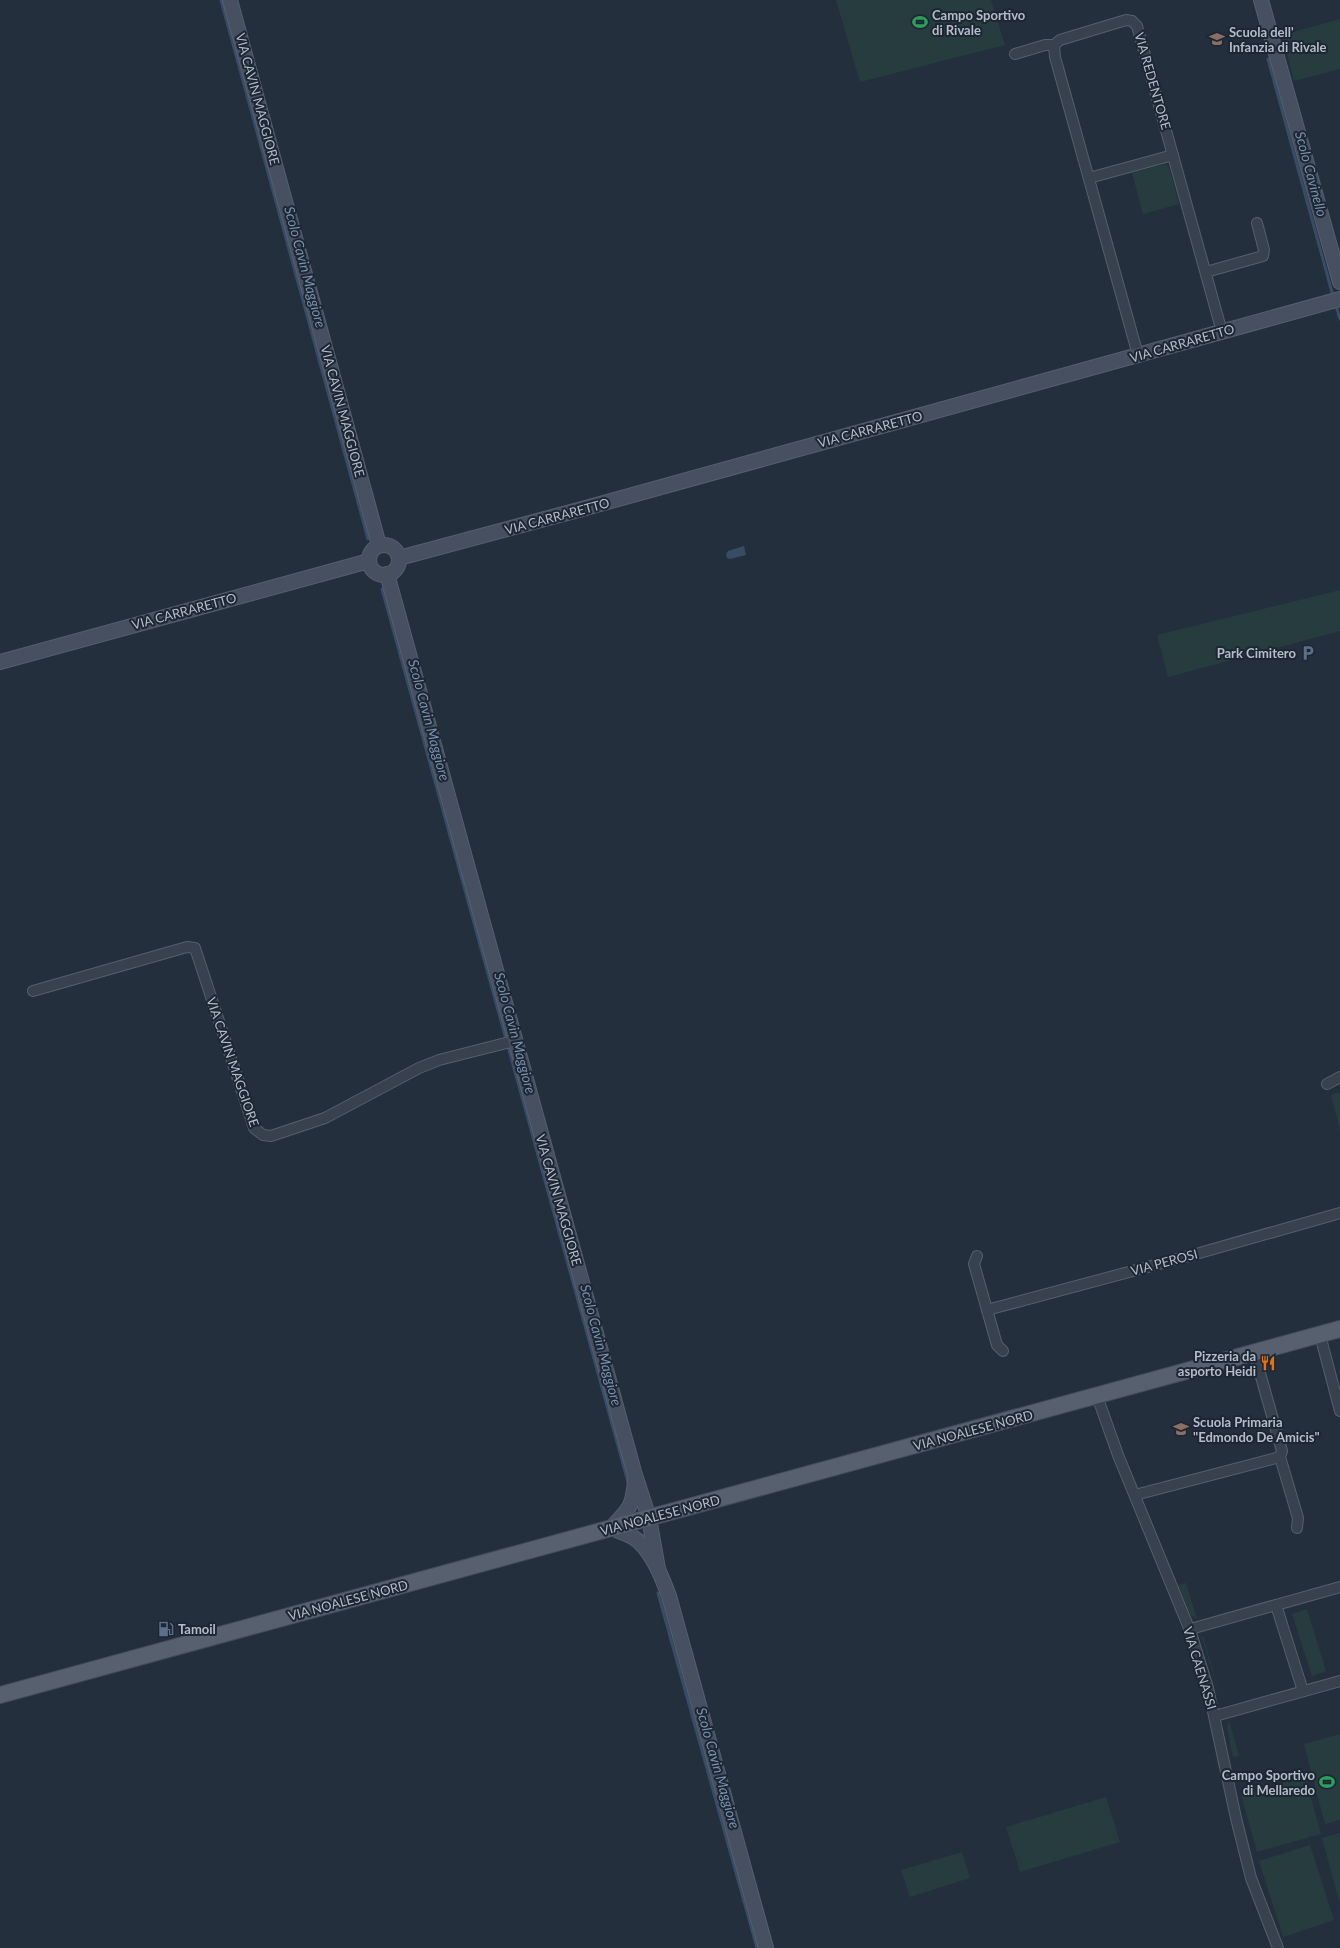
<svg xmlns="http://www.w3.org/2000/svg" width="1340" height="1948" viewBox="0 0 1340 1948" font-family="Lato,sans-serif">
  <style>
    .green { fill: #263c3f }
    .water { fill: #394c67 }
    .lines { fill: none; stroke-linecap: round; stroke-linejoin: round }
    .stream { stroke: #394c67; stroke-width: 3 }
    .street-casing { stroke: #565f6c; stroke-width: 12 }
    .secondary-casing { stroke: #565f6c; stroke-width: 16 }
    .primary-casing { stroke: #414a57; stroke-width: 18 }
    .street { stroke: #38414e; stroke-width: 10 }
    .secondary { stroke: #465061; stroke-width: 14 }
    .primary { stroke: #56606e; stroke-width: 16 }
    .labels { text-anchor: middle; stroke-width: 4; stroke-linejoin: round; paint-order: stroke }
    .poi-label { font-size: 13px; font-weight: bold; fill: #b4bcc9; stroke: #1d2633; text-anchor: start }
    .street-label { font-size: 13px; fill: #b4bcc9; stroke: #1d2633 }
    .water-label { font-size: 14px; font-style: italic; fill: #7c92b1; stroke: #1d2633 }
  </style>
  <rect width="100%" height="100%" fill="#242f3e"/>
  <g class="green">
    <path d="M836,0H991L1005,45L860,82Z"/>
    <path d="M1340,19V69L1294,81L1282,35Z"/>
    <path d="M1165,164L1169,167L1179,204L1143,214L1132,173Z"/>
    <path d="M1340,590V631L1168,677L1157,635Z"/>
    <path d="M1340,1092V1130L1331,1095Z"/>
    <path d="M1186,1583L1197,1619L1190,1614L1178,1585Z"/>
    <path d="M1307,1609L1326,1671L1312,1676L1292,1614Z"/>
    <path d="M1203,1636L1222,1702L1202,1638Z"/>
    <path d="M1229,1721L1239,1756L1233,1757L1227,1728Z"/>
    <path d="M1340,1734V1820L1325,1824L1304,1744Z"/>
    <path d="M1305,1777L1321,1834L1257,1852L1241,1795Z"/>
    <path d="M1106,1797L1120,1842L1020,1872L1006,1827Z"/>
    <path d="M1340,1833V1904L1322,1838Z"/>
    <path d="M1310,1845L1334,1920L1283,1937L1259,1861Z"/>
    <path d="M962,1852L970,1878L910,1897L901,1870Z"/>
  </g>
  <path class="water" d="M744,546L746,555L730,559L727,558L726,554L728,551Z"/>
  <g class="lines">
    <g class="stream">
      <path d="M221,0L368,539"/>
      <path d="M1268,59L1333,296"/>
      <path d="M1336,306L1340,319"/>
      <path d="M382,589L628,1482"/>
      <path d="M658,1593L757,1948"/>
    </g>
    <defs>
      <g id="street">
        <path d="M1054,45L1055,57L1138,355"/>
        <path d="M1015,54L1045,45H1054L1060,40L1126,20L1132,21L1137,26L1222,332"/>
        <path d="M1089,178L1173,155"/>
        <path d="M1206,272L1263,256L1264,250L1257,223"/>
        <path d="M33,991L187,947L195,948L254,1128L263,1135L271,1136L325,1118L419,1068L439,1060L514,1041"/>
        <path d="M1327,1084L1340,1077"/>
        <path d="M977,1256L974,1264L997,1345L1003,1351"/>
        <path d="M987,1310L1196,1254L1340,1213"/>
        <path d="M1320,1335L1340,1411"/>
        <path d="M1254,1352L1282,1451L1280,1457L1298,1518L1297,1528"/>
        <path d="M1097,1396L1118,1455L1191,1633L1208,1688L1236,1818L1251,1878L1278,1948"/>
        <path d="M1135,1495L1280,1457"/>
        <path d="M1276,1605L1303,1691"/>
        <path d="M1191,1633L1194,1628L1340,1587"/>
        <path d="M1215,1716L1340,1681"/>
      </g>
      <g id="secondary">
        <path d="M230,0L379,545"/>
        <path d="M1261,0L1340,282"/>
        <circle cx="384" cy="560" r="15"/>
        <path d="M399,558L582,509L1340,299"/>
        <path d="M387,574L635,1475L649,1518L658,1569"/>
        <path d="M0,662L369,561"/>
        <path d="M635,1480C633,1507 629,1509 611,1528C618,1531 625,1533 631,1536C650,1546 662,1577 669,1596L766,1948"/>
      </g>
      <path id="primary" d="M0,1695L1340,1329"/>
    </defs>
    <use href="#street" class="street-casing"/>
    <use href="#secondary" class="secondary-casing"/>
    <use href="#primary" class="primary-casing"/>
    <use href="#street" class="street"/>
    <use href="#secondary" class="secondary"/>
    <use href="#primary" class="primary"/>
  </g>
  <defs>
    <symbol id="stadium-bare" viewBox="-9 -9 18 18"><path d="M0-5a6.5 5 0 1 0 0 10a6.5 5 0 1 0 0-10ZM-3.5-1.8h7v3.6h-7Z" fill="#2e9e5b" stroke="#1d2633" stroke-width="2.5" paint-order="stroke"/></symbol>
    <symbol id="school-bare" viewBox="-9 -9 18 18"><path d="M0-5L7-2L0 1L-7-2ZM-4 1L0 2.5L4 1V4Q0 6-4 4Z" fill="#8d6e63" stroke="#1d2633" stroke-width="2.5" paint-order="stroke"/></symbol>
    <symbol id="parking-bare" viewBox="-9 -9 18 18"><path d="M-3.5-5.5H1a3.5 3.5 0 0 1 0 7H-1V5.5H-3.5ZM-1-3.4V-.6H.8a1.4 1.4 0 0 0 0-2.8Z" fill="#5c6f8a" stroke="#1d2633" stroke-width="2.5" paint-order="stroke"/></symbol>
    <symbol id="restaurant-bare" viewBox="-9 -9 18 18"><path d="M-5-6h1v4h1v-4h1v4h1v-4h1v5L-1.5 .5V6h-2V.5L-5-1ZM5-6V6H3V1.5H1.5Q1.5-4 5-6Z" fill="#e8710a" stroke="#1d2633" stroke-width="2.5" paint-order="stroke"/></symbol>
    <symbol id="fuel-bare" viewBox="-9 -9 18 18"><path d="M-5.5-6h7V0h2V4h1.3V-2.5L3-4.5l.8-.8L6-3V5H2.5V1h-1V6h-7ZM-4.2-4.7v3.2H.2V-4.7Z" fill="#5c6f8a" stroke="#1d2633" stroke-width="2.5" paint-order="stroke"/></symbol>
  </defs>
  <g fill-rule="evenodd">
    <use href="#stadium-bare" x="909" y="11" width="22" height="22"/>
    <use href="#school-bare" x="1206" y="28" width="22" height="22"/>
    <use href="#parking-bare" x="1297" y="642" width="22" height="22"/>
    <use href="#restaurant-bare" x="1257" y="1352" width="22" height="22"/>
    <use href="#school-bare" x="1170" y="1418" width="22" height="22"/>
    <use href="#fuel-bare" x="155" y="1618" width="22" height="22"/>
    <use href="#stadium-bare" x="1316" y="1771" width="22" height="22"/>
  </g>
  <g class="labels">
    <g class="poi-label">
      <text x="932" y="20">Campo Sportivo<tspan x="932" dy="15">di Rivale</tspan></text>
      <text x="1229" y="37">Scuola dell'<tspan x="1229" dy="15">Infanzia di Rivale</tspan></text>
      <text x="1296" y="658" text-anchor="end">Park Cimitero</text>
      <text x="1256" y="1361" text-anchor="end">Pizzeria da<tspan x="1256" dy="15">asporto Heidi</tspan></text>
      <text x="1193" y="1427">Scuola Primaria<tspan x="1193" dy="15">"Edmondo De Amicis"</tspan></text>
      <text x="178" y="1634">Tamoil</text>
      <text x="1315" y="1780" text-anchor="end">Campo Sportivo<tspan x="1315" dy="15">di Mellaredo</tspan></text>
    </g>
    <g class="street-label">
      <text transform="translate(1153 81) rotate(74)" y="5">VIA REDENTORE</text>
      <text transform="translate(258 99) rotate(75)" y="5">VIA CAVIN MAGGIORE</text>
      <text transform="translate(1182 343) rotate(-16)" y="5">VIA CARRARETTO</text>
      <text transform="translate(343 411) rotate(75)" y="5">VIA CAVIN MAGGIORE</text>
      <text transform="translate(870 429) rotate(-15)" y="5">VIA CARRARETTO</text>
      <text transform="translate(557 516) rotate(-15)" y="5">VIA CARRARETTO</text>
      <text transform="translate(184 611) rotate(-15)" y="5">VIA CARRARETTO</text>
      <text transform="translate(233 1062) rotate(71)" y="5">VIA CAVIN MAGGIORE</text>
      <text transform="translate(559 1200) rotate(74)" y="5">VIA CAVIN MAGGIORE</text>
      <text transform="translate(1164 1262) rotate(-15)" y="5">VIA PEROSI</text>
      <text transform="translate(973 1430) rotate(-15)" y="5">VIA NOALESE NORD</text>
      <text transform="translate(660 1515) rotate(-15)" y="5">VIA NOALESE NORD</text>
      <text transform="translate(348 1600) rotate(-15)" y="5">VIA NOALESE NORD</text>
      <text transform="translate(1200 1668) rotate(73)" y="5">VIA CAENASSI</text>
    </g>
    <g class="water-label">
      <text transform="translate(1311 174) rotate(75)" y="5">Scolo Cavinello</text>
      <text transform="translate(305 267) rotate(75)" y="5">Scolo Cavin Maggiore</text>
      <text transform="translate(429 720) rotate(75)" y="5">Scolo Cavin Maggiore</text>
      <text transform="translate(515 1033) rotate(75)" y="5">Scolo Cavin Maggiore</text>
      <text transform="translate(601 1345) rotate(75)" y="5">Scolo Cavin Maggiore</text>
      <text transform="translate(718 1768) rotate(74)" y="5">Scolo Cavin Maggiore</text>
    </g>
  </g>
</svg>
